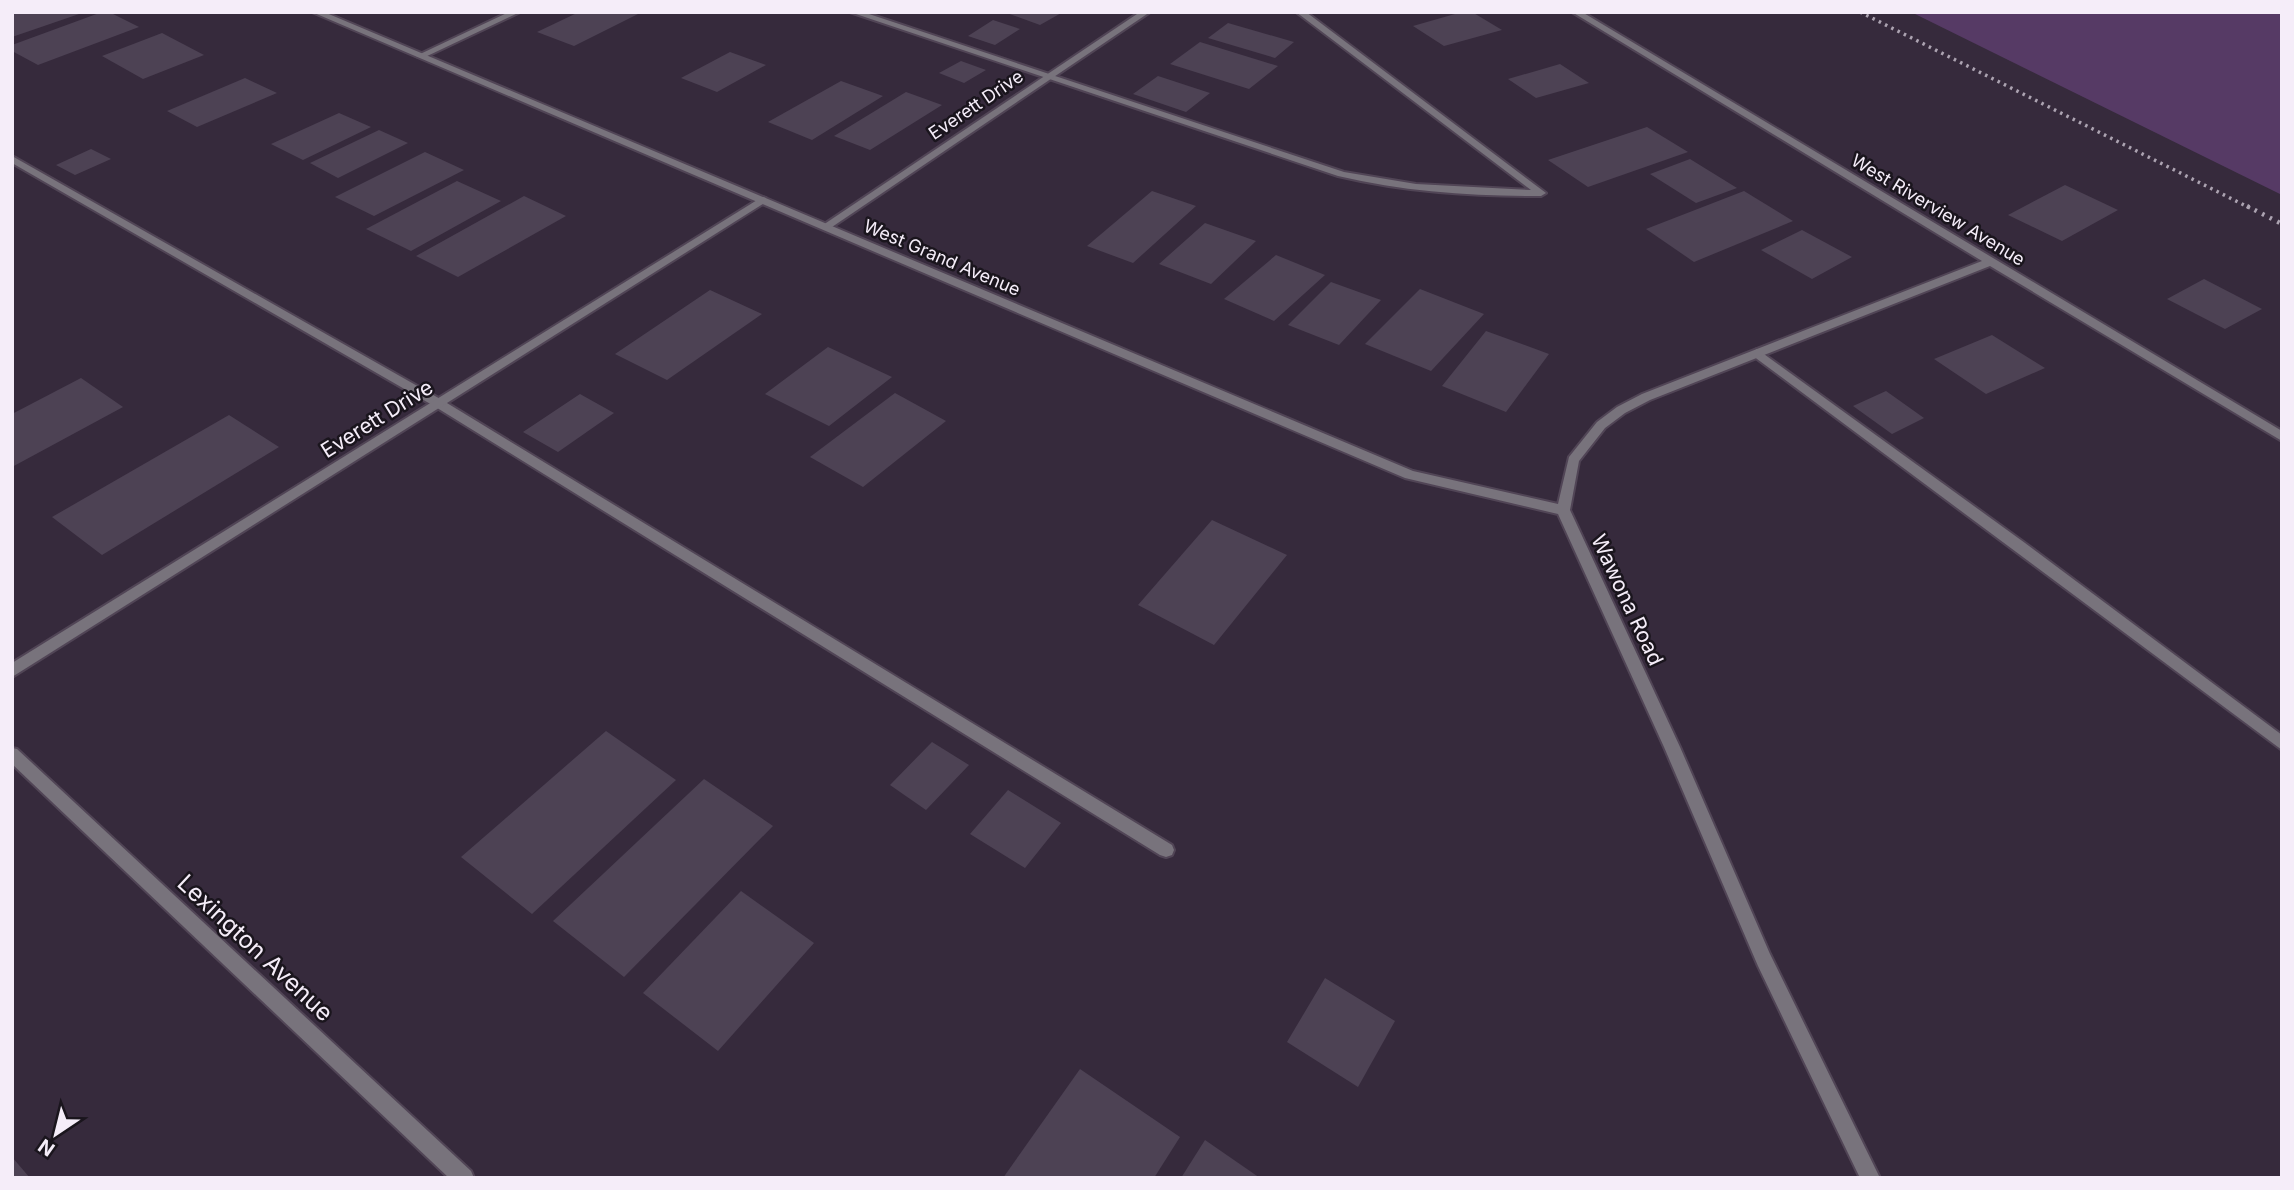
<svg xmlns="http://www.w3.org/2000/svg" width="2294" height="1190" viewBox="0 0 2294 1190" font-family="Inter,sans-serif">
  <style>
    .green { fill: #563a65 }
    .building { fill: #4d4254 }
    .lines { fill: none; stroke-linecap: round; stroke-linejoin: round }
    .service-casing { stroke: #514556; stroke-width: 4 }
    .minor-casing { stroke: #514556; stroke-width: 4 }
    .tertiary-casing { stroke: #514556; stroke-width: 4 }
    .service { fill: #78737c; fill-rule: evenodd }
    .minor { fill: #78737c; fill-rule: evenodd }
    .tertiary { fill: #78737c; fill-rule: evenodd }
    .rail-far1 { stroke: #aca3b1; stroke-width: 3.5; stroke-dasharray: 2.5 4.5; stroke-linecap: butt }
    .rail { stroke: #aca3b1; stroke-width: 4.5; stroke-dasharray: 2.5 6; stroke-linecap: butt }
    .labels { text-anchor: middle; stroke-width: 5; stroke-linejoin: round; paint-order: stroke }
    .far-street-label { font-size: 18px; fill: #f5edf9; stroke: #1a151d }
    .street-label { font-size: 21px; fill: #f5edf9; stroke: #1a151d }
    .near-street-label { font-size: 24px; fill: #f5edf9; stroke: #1a151d }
  </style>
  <rect width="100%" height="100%" fill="#362a3c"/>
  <path class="green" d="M1911,12H2282V195Z"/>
  <g class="building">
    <path d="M12,12H82V13L12,37Z"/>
    <path d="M102,12H109L139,27L38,65L12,51V45Z"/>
    <path d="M579,12H642L574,46L537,32Z"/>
    <path d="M1004,12H1063L1040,25Z"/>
    <path d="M1462,12H1472L1502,30L1444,46L1413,26Z"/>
    <path d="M993,20L1020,29L995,45L968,36Z"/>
    <path d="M1228,23L1294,42L1275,58L1208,38Z"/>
    <path d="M162,33L204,55L143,79L102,56Z"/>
    <path d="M1200,42L1278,66L1249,89L1170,64Z"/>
    <path d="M730,52L766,65L717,92L681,78Z"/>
    <path d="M961,61L986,70L964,83L939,73Z"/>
    <path d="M1560,64L1589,83L1536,98L1508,79Z"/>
    <path d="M1158,76L1210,93L1186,112L1133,94Z"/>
    <path d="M245,78L277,93L197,127L167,111Z"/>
    <path d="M841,81L883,96L812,140L768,122Z"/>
    <path d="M906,92L942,105L870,150L834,136Z"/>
    <path d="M339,113L371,127L303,160L271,144Z"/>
    <path d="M1647,127L1688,152L1588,187L1548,160Z"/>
    <path d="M379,130L408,143L338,178L310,163Z"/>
    <path d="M91,149L111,159L75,175L56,165Z"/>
    <path d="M425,152L464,170L374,216L335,197Z"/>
    <path d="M1690,159L1737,188L1696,203L1650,174Z"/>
    <path d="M457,181L501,201L411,251L366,229Z"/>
    <path d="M2065,185L2118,210L2062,241L2008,215Z"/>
    <path d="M1152,191L1196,206L1133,263L1087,246Z"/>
    <path d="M1744,191L1793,221L1694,262L1646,229Z"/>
    <path d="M524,196L566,216L458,277L416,256Z"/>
    <path d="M1205,223L1256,241L1211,284L1159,264Z"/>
    <path d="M1802,230L1852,257L1812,279L1761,250Z"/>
    <path d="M1276,255L1325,275L1274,321L1224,299Z"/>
    <path d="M2204,279L2262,309L2225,329L2167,299Z"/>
    <path d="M1331,282L1381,300L1339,345L1288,325Z"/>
    <path d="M1420,289L1484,314L1431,371L1365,344Z"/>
    <path d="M710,290L762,314L667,380L615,354Z"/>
    <path d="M1486,331L1549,354L1506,412L1442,386Z"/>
    <path d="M1992,335L2045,368L1986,394L1934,359Z"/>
    <path d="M828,347L892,377L829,426L765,394Z"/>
    <path d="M81,378L123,407L12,467V414Z"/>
    <path d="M1886,391L1924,418L1892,434L1853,406Z"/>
    <path d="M895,393L946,421L863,487L810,457Z"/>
    <path d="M580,394L614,413L558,452L523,432Z"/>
    <path d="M229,415L279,447L102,555L52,517Z"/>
    <path d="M1212,520L1287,555L1214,645L1138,605Z"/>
    <path d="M606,731L676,780L532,914L461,857Z"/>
    <path d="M932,742L969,765L926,810L890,785Z"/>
    <path d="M704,779L773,826L624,977L553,921Z"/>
    <path d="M1008,790L1061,823L1025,868L970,834Z"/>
    <path d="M741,891L814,943L718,1051L643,993Z"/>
    <path d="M1325,978L1395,1021L1358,1087L1287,1042Z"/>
    <path d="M1080,1069L1180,1137L1154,1178H1003Z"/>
    <path d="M1205,1140L1260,1178H1181Z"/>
    <path d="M12,1157L30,1178H12Z"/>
  </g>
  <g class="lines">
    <defs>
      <g id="service">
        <path d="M850,12H863L1344,172L1416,184L1531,190L1296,12H1306L1546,193L1541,196C1472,196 1405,192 1338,176Z"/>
        <path d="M12,156L442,400L1172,845L1174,850L1172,855L1166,857L1160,855L434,406L12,163Z"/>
        <path d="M1757,349L2025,543L2282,735V750L1753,356L1751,353Z"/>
      </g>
      <g id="minor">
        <path d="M509,12H520L423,58L416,56Z"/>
        <path d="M1140,12H1150L829,229L825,230L820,227Z"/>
        <path d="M762,197L766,198V202L12,677V663Z"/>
        <path d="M12,748L17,749L471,1171L474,1178H449L12,764Z"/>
      </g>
      <path id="tertiary" d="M312,12H324L1413,471L1558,504L1569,457L1597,422L1617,407L1642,394L1982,261L1572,12H1582L2282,431V441L1990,266L1650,400L1625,413L1605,428L1579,461L1570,510L1680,747L1770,954L1880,1178H1860L1758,966L1664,747L1558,514L1405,478Z"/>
    </defs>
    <use href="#service" class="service-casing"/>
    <use href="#minor" class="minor-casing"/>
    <use href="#tertiary" class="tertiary-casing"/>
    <use href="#service" class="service"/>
    <use href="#minor" class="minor"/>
    <use href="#tertiary" class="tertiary"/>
    <path class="rail-far1" d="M1860,12L2250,208"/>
    <path class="rail" d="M2247,206L2282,224"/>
  </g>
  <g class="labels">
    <g class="far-street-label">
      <text transform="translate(976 105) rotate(-34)" y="6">Everett Drive</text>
      <text transform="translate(1938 210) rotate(31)" y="6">West Riverview Avenue</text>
      <text transform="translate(942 258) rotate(23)" y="6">West Grand Avenue</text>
    </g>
    <g class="street-label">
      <text transform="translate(377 419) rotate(-32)" y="7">Everett Drive</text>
      <text transform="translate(1627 600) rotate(65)" y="7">Wawona Road</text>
    </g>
    <g class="near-street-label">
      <text transform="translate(255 948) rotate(43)" y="8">Lexington Avenue</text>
    </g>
  </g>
  <rect width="2294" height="1190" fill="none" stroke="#f5edf9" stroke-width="28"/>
  <g transform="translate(56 1134) rotate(215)" stroke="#1a151d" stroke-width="5" paint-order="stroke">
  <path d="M0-5L12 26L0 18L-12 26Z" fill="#f5edf9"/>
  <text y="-10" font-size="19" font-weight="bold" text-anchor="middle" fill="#f5edf9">N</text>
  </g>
</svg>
